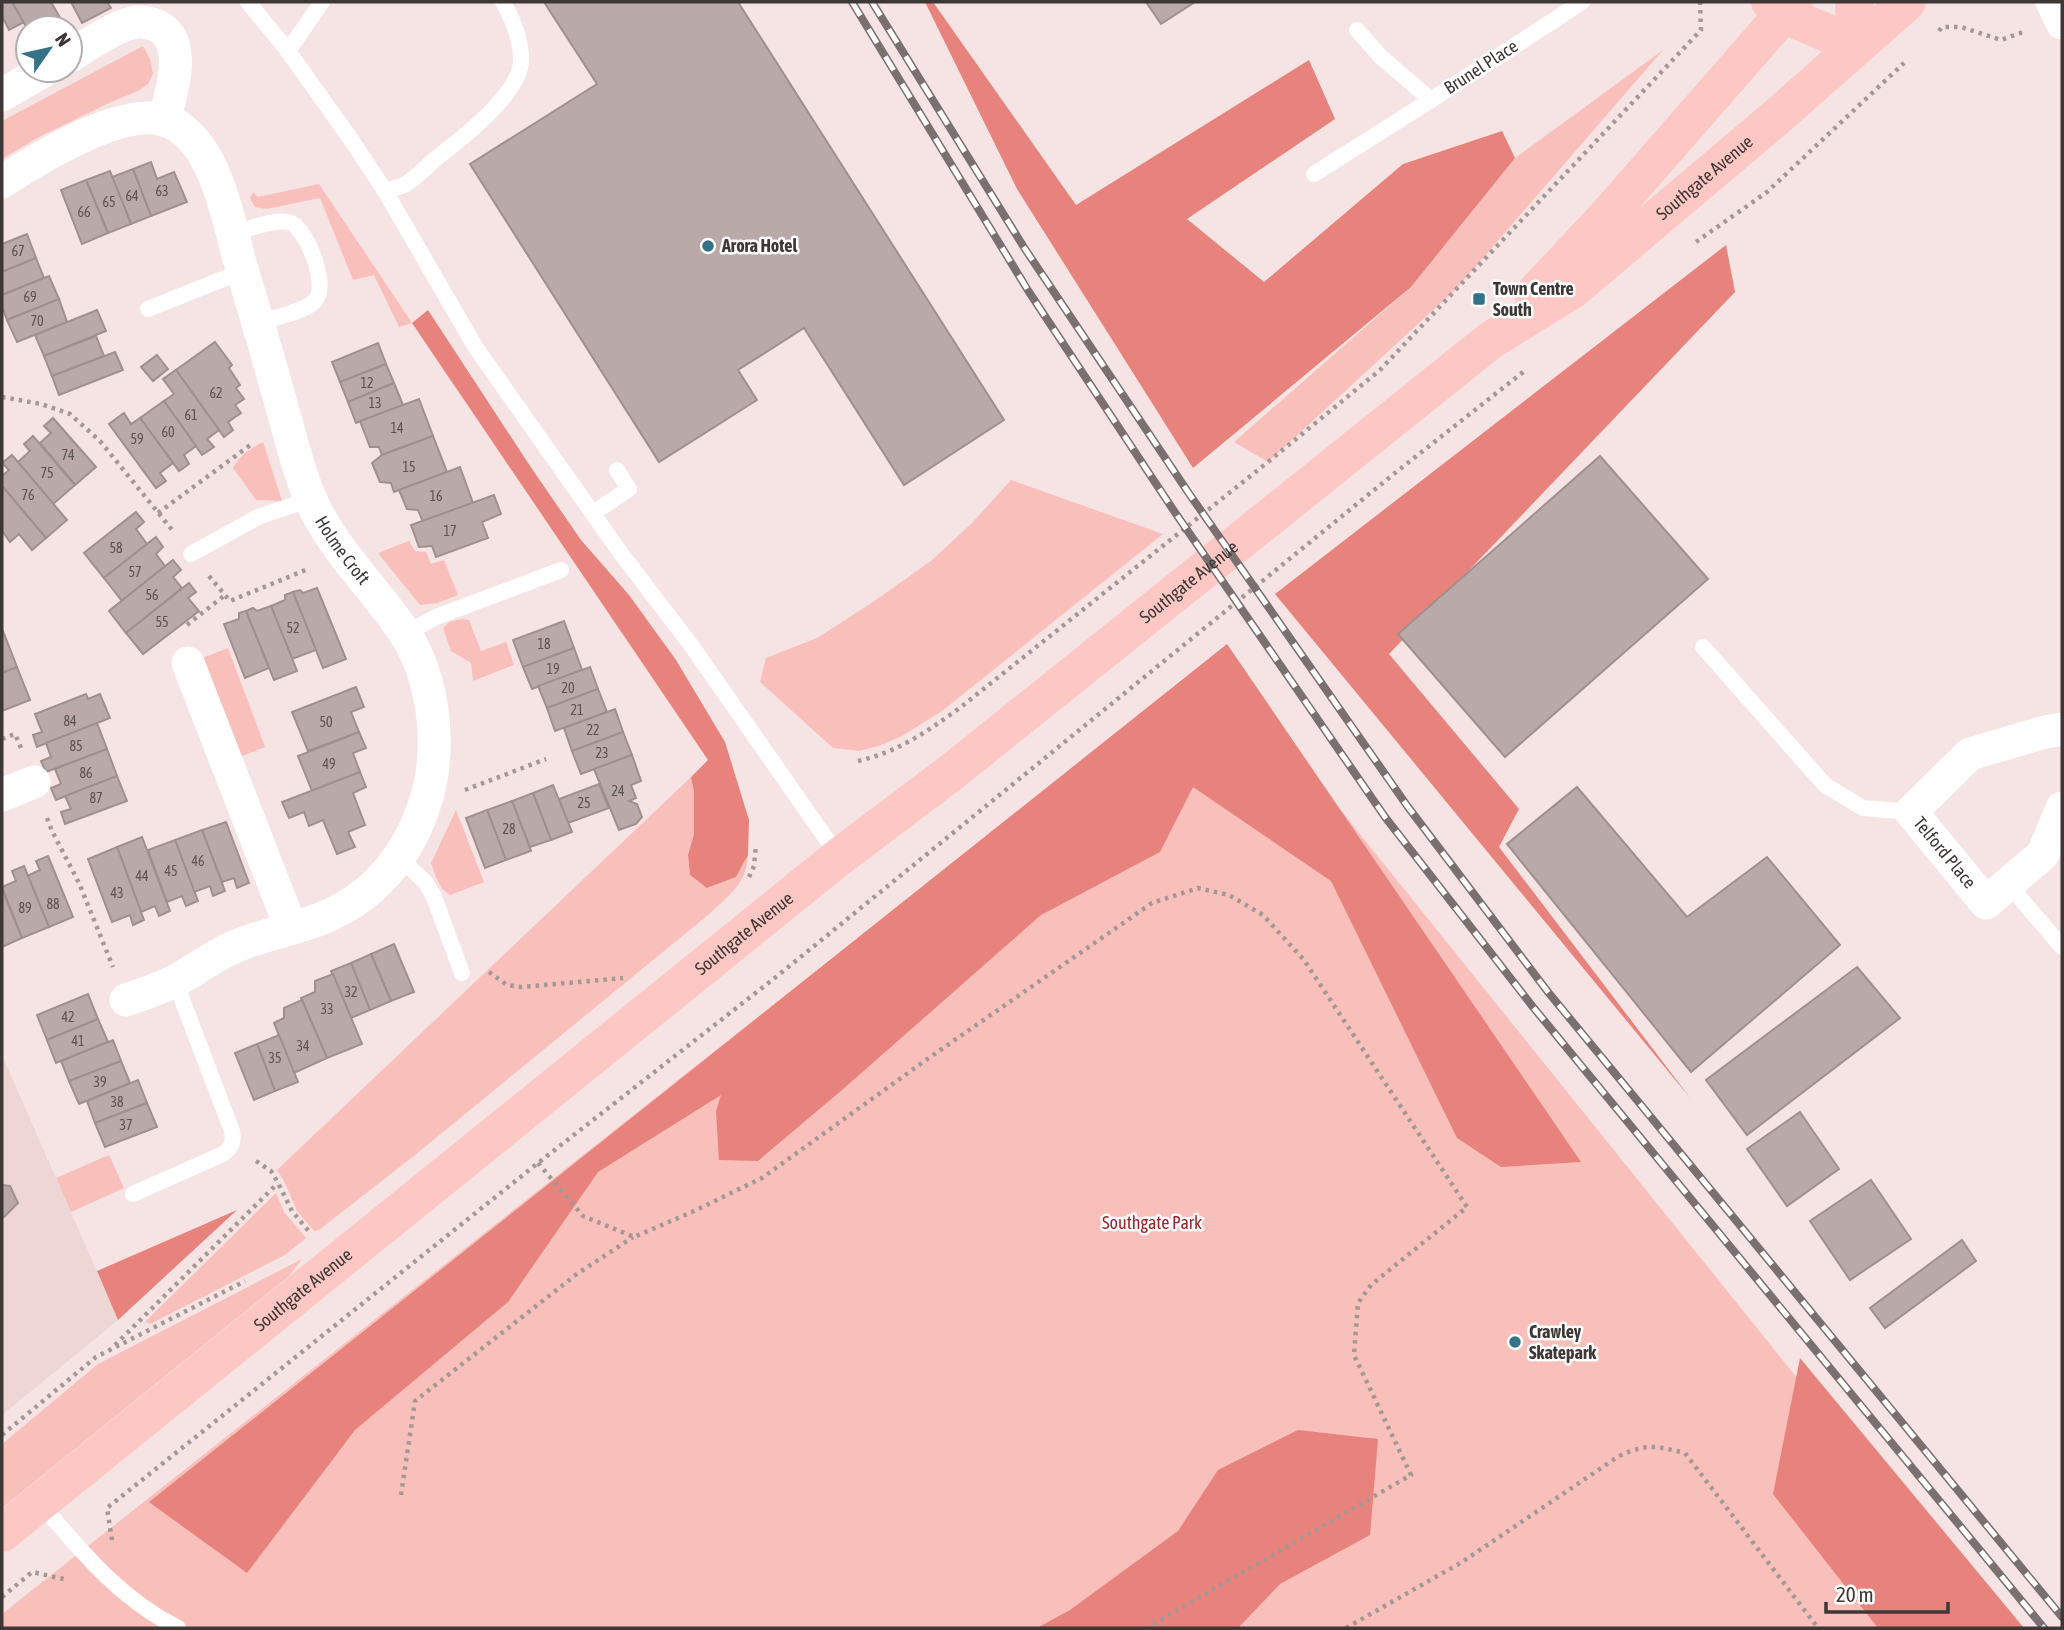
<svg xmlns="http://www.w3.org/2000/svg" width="2064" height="1630" viewBox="0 0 2064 1630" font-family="'Asap Condensed',sans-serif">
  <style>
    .built { fill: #eed6d4 }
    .green { fill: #f9bfbb }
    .forest { fill: #e7827c }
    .building { fill: #b9a9a8; stroke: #9f908f; stroke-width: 2 }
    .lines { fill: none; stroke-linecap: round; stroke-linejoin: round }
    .path { stroke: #a49897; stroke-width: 4.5; stroke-dasharray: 3.5 5; stroke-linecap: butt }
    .lane { stroke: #fff; stroke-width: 16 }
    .street { stroke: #fff; stroke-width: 33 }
    .primary { stroke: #fdc7c3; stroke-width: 38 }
    .rail-casing { stroke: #79706f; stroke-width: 8 }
    .rail { stroke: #fff; stroke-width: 5; stroke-dasharray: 16; stroke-linecap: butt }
    .poi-dot { fill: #337287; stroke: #fff; stroke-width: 2.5 }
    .labels { text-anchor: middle; stroke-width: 5; stroke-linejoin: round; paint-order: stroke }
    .number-label { font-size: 14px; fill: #5c5452 }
    .street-label { font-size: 18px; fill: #3d3736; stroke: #fff }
    .poi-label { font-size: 18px; font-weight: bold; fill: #3d3736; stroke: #fff; text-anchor: start }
    .park-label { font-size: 18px; fill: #9b2228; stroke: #fff }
  </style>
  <rect width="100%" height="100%" fill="#f5e4e3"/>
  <path class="built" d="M2,1055L118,1320L2,1415Z"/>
  <g class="green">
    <path d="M143,46L150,59L153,74L148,84L138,91L109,103L37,138L2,159V121Z"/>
    <path d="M1663,50L1457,288L1268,462L1234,442L1411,287L1515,158Z"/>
    <path d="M319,184L412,323L399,327L374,275L353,280L320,198L266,209L255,207L250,198L253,192L258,197Z"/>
    <path d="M263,442L282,501L256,500L233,468C240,455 249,449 263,442Z"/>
    <path d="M1011,480L1163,534L942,711L902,736L879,746L859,751L833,748L760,682L766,658L817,638L870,604L931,561L972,523Z"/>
    <path d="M409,541L415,551L426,552L431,564L444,560L458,595L437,603L420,605L378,553Z"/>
    <path d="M462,619L469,620L481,651L506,642L514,665L473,681L471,663L451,651L443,628L449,622Z"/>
    <path d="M228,648L265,747L239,757L200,659Z"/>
    <path d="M1216,655L1998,1628H2V1614Z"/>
    <path d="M691,777L694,792V834L688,855L690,875L708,888L736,877L748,855C747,884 728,896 708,915L415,1155L319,1230L314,1231L297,1211L284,1181L277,1170Z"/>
    <path d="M456,810L484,882L450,895L442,889L435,875L431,863Z"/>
    <path d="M109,1155L124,1188L71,1212L56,1178Z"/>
    <path d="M276,1193L284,1212L306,1238L285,1255L150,1324L145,1322Z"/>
    <path d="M302,1259L289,1276L2,1508V1444L98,1364Z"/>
  </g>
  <g class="forest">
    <path d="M925,2H933L1076,205L1309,60L1335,119L1187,219L1264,282L1403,164L1502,131L1515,158L1411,287L1193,468L1017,189Z"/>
    <path d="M1726,245L1735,292L1389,654L1519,809L1499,847L1691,1099L1275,594Z"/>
    <path d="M428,310L530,466L581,540L629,595L676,660L725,742L749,820L748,855L736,877L707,888L690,875L688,855L694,834V792L691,777L708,760L412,323Z"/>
    <path d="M1227,644L1581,1162L1501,1167L1457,1138L1331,881L1193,787L1160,852L1041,915L842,1090L758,1161L719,1160L716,1111L721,1095L598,1172L508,1302L355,1430L247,1573L149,1502Z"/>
    <path d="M237,1210L118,1320L97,1271Z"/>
    <path d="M1800,1358L2024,1628H1878L1773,1494Z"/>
    <path d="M1298,1430L1378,1439L1370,1535L1280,1584L1238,1628H1037L1070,1610L1178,1531L1218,1470Z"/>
  </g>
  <g class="building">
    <path d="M2,2H12L24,22L9,30L2,16Z"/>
    <path d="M12,2H51L66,28H28V30Z"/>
    <path d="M71,2H107L111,8L82,23Z"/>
    <path d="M544,2H738L1004,420L904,485L804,328L738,370L757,400L659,462L470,164L597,84Z"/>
    <path d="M1146,2H1195L1161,24Z"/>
    <path d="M151,162L157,179L174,172L187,202L151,216L133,169Z"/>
    <path d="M133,169L151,216L131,224L112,177Z"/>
    <path d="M110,171L131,224L108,233L86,180Z"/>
    <path d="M86,180L108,233L82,244L61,190Z"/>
    <path d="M27,234L36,258L2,272V244Z"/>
    <path d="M36,258L44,278L2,295V272Z"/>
    <path d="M49,276L59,299L7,320L2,306V295Z"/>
    <path d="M59,299L67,322L17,342L7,320Z"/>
    <path d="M97,310L106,331L44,356L35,335Z"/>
    <path d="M96,336L104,356L52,376L44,356Z"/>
    <path d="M215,342L232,365L229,368L240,385L236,388L244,399L235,405L241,413L228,422L233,430L224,437L176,370Z"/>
    <path d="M378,343L386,364L340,382L332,362Z"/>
    <path d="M115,352L123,370L59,395L52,376Z"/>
    <path d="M157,355L168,369L153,381L141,367Z"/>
    <path d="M386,364L394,383L348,402L340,382Z"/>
    <path d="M176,370L219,430L207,439L214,447L202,455L164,401L174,394L163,379Z"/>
    <path d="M394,383L403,405L356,423L348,402Z"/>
    <path d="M419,399L433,436L382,455L379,447H370L360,421Z"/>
    <path d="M164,401L196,446L184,455L189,464L179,471L140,418Z"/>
    <path d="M124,413L131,424L140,418L173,463L160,473L166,481L156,488L109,424Z"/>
    <path d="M53,418L96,467L75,485L40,443L51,433L44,426Z"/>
    <path d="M33,436L75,485L53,504L18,462L30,451L24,444Z"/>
    <path d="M433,436L447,472L394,492L391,483L380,482L372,463L382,455Z"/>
    <path d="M12,455L67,520L46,538L2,486V476L9,470L2,463Z"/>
    <path d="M1600,456L1708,579L1505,757L1398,634Z"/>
    <path d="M460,467L473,503L423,522L418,510L407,509L399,490Z"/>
    <path d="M2,486L46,538L32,550L19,534L10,542L2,531Z"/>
    <path d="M494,495L501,514L482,522L488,538L436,557L432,546L419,547L411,525Z"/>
    <path d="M136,512L144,522L136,529L147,544L104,578L84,553Z"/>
    <path d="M156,537L163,547L156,554L165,566L122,601L104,578Z"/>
    <path d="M173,560L181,570L173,577L182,588L126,633L109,611Z"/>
    <path d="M189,583L196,592L188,598L199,611L143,654L126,633Z"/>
    <path d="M317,588L346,659L323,668L293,592L300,590L303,593Z"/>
    <path d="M293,592L316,650L292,659L271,606L285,600V595Z"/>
    <path d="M271,606L297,671L274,680L246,611L253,608L257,611Z"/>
    <path d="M246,611L269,668L245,678L224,624L239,619V613Z"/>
    <path d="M564,621L574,648L523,667L513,640Z"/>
    <path d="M3,631L17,667L2,673V632Z"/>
    <path d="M574,648L582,670L532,689L523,667Z"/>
    <path d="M17,667L30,700L2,711V673Z"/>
    <path d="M590,667L598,689L547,708L538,686Z"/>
    <path d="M356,687L364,707L351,712L359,732L308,751L292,712Z"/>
    <path d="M598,689L607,712L555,731L547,708Z"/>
    <path d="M86,694L88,699L100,694L110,718L37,747L33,735L42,732L35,714Z"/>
    <path d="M615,709L623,732L572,751L564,728Z"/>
    <path d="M97,723L107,749L46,772L41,761L51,757L46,743Z"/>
    <path d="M359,732L366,748L353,753L360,772L312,791L298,756Z"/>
    <path d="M623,732L632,755L581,774L572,751Z"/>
    <path d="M107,749L117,776L56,800L51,788L61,784L55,769Z"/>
    <path d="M632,755L641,781L631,785L636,798L629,801L637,804L642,817L636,824L619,830L594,769Z"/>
    <path d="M360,772L366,787L353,793L365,825L348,832L355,847L337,854L323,820L309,826L304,812L289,818L282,802Z"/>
    <path d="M117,776L127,801L65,824L61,812L71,809L65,796Z"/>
    <path d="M599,784L609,808L568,823L559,799Z"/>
    <path d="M553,785L572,832L551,840L533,793Z"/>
    <path d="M1577,787L1687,917L1767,857L1840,945L1691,1072L1507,844Z"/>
    <path d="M533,793L551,840L530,847L512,801Z"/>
    <path d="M512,801L531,851L506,860L487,810Z"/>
    <path d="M487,810L506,860L485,868L466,818Z"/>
    <path d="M226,822L249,883L237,888L234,878L222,882L202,830Z"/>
    <path d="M202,830L225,891L213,896L210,886L194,892L175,840Z"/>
    <path d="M142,837L170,911L159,916L155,906L141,912L117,847Z"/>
    <path d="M175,840L198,901L186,906L182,896L167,902L148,850Z"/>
    <path d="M117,847L144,920L133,925L130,915L112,922L88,859Z"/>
    <path d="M48,856L73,917L49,927L27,876L40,870L36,861Z"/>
    <path d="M24,866L49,927L22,938L2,887L16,881L12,871Z"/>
    <path d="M2,889L22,938L2,947Z"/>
    <path d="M394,944L414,992L391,1001L371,954Z"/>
    <path d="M371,954L391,1001L370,1010L351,963Z"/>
    <path d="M351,963L370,1010L351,1018L331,971Z"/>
    <path d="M1857,967L1900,1018L1747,1135L1706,1080Z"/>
    <path d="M333,974L362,1044L327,1058L301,998L315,992V981Z"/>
    <path d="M88,994L98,1019L47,1040L37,1015Z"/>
    <path d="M302,1000L327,1058L294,1073L274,1023L284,1018V1008Z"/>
    <path d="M98,1019L108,1042L56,1063L47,1040Z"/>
    <path d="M279,1035L298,1082L275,1091L257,1044Z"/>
    <path d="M113,1040L121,1061L69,1081L61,1061Z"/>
    <path d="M257,1044L275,1091L254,1100L235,1053Z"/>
    <path d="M121,1061L130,1083L79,1104L69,1081Z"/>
    <path d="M138,1080L147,1103L95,1123L87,1101Z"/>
    <path d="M147,1103L157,1127L105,1147L95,1123Z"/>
    <path d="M1800,1112L1839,1169L1787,1206L1747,1149Z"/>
    <path d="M1871,1180L1911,1239L1850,1280L1810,1221Z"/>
    <path d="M2,1185L10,1186L18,1203L4,1217H2Z"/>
    <path d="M1962,1240L1976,1261L1885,1328L1870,1308Z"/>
  </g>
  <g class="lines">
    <g class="path">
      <path d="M1939,31L1942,27H1961L2001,40L2026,31"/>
      <path d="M1696,242L1767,192L1904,63"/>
      <path d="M2,397L41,404L70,414L100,441L173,531"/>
      <path d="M158,513L253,443"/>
      <path d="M209,576L230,601L308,569"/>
      <path d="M187,625L225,595"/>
      <path d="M2,739L15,734L21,748"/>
      <path d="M858,761C898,752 928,731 961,707L1268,462L1380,370L1701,30L1700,2"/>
      <path d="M465,790L546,759"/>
      <path d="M47,818L52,831L79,883L113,967"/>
      <path d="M749,877L754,866L756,845"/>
      <path d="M489,972L507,985L521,987L623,978"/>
      <path d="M256,1161L271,1171L278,1183L292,1211L311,1234"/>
      <path d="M538,1163L583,1216L634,1237L692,1212L762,1178L926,1060L1152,903L1198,888L1229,895L1263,915L1304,960L1467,1207L1371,1285L1358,1303L1354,1355L1411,1475L1146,1628"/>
      <path d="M115,1345L278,1183"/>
      <path d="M2,1435L96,1357L245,1281"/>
      <path d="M401,1495L415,1401L577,1274L633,1237"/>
      <path d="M112,1540L107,1508L538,1163L776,977L1395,473L1527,369"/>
      <path d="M2,1597L32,1572L68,1580"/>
      <path d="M1346,1628L1462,1562L1619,1456C1648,1443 1655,1446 1685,1453L1818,1628"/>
    </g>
    <g class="lane">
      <path d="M248,2L288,51L352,141L385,191L476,348L620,552L691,645L839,857"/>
      <path d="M1357,30L1381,57L1431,100L1582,2"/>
      <path d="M288,51L322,2"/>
      <path d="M1314,174L1431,100"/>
      <path d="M385,191C392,189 400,187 406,184C418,176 428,165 439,156C464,137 522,92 521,59C521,40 512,18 503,2"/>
      <path d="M232,234C246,230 278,217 291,223C308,231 329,287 315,301C304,312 273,318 258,323"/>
      <path d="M148,309L243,271"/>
      <path d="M593,513L629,489L617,470"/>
      <path d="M191,554L258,517L311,499"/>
      <path d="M405,634L436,617L561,570"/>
      <path d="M1703,647L1825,785L1863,808L1911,812"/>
      <path d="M399,857L426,883L434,897L462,973"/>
      <path d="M2008,884L2062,947"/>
      <path d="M133,1194L223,1154C232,1148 234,1141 232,1131L175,981"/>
      <path d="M39,1502C81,1551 120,1599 178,1628"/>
    </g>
    <g class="street">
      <path d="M2052,2L2062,23"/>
      <path d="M70,56C87,46 104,33 123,26C133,21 144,21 155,25C190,38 171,95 164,120"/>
      <path d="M2,95L45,70"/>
      <path id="s1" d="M2,182C37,159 121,107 164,120C214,135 227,215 239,259C253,307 268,355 281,404C290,435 297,467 310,498C332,549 373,586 404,632C436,681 443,754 423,809C406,858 373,897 325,917C295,930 262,934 232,948C212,957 194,971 175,981C160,989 142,994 126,1000"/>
      <path d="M188,663L291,928"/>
      <path id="s2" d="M2062,729L2045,732L1970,754L1911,812L1986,903L2043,854L2062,808"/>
      <path d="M2,795L34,782"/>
    </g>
    <g class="primary">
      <path d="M1770,2L1783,14L1857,46"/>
      <path d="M1854,2L1857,46"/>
      <path d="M1533,295L1607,216L1794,2"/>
      <path id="s3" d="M2,1533L839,857L953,771L1491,340L1572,290L1779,115L1907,2"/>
    </g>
    <defs>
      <g id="rail">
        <path d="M852,2L1029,292L1174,511L1385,817L1533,1007L2044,1628"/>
        <path d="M872,2L1025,249L1190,495L1408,807L1548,992L2062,1617"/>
      </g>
    </defs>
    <use href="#rail" class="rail-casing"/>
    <use href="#rail" class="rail"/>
  </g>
  <g class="poi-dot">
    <circle cx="708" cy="246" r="7"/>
    <rect x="1472" y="292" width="14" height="14" rx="3.5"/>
    <circle cx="1515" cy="1342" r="7"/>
  </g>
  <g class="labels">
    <g class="number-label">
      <text x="162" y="196">63</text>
      <text x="132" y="201">64</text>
      <text x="109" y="207">65</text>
      <text x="84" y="217">66</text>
      <text x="18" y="256">67</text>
      <text x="30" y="302">69</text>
      <text x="37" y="326">70</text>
      <text x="367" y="388">12</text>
      <text x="216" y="398">62</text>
      <text x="375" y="408">13</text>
      <text x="191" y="420">61</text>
      <text x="397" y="433">14</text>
      <text x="168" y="437">60</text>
      <text x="137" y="444">59</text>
      <text x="68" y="460">74</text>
      <text x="409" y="472">15</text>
      <text x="47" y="478">75</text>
      <text x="28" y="500">76</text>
      <text x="436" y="501">16</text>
      <text x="450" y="536">17</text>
      <text x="116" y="553">58</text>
      <text x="135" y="577">57</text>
      <text x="152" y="600">56</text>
      <text x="162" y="627">55</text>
      <text x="293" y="633">52</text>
      <text x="544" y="649">18</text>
      <text x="553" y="674">19</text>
      <text x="568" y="693">20</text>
      <text x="577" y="715">21</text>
      <text x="70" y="726">84</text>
      <text x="326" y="727">50</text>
      <text x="593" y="735">22</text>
      <text x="76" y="751">85</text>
      <text x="602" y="758">23</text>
      <text x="329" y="769">49</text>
      <text x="86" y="778">86</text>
      <text x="618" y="796">24</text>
      <text x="96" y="803">87</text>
      <text x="584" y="808">25</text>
      <text x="509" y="834">28</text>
      <text x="198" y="866">46</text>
      <text x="171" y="876">45</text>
      <text x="142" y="881">44</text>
      <text x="117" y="898">43</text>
      <text x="53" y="909">88</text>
      <text x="25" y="913">89</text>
      <text x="351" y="997">32</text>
      <text x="327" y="1014">33</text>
      <text x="68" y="1022">42</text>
      <text x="78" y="1046">41</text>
      <text x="303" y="1051">34</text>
      <text x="275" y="1063">35</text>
      <text x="100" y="1087">39</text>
      <text x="117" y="1107">38</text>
      <text x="126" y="1130">37</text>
    </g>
    <g class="street-label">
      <text transform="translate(1481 67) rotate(-33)" y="6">Brunel Place</text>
      <text dy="6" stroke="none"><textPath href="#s3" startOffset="2177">Southgate Avenue</textPath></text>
      <text dy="6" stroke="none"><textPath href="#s1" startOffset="653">Holme Croft</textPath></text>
      <text dy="6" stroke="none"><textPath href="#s3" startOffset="1521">Southgate Avenue</textPath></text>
      <text dy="6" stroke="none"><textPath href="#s2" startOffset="231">Telford Place</textPath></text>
      <text dy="6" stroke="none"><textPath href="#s3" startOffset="954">Southgate Avenue</textPath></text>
      <text dy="6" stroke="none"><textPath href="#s3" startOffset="387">Southgate Avenue</textPath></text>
    </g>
    <g class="poi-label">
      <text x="722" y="252">Arora Hotel</text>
      <text x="1493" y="295">Town Centre<tspan x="1493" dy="21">South</tspan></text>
      <text x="1529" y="1338">Crawley<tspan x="1529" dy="21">Skatepark</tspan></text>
    </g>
    <g class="park-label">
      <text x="1152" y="1229">Southgate Park</text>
    </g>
  </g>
  <rect width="2064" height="1630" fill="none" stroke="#3d3736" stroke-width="7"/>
  <g transform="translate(49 49) rotate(56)"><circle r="33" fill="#ffffff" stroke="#b1afaf" stroke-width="2"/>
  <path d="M0-5L12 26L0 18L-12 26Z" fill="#337287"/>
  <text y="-10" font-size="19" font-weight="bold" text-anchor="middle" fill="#3d3736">N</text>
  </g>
  <path d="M1826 1602v10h122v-10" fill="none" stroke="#3d3736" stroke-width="3.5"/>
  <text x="1836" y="1602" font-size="21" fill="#3d3736" stroke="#ffffff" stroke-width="5" paint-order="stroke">20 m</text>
</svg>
